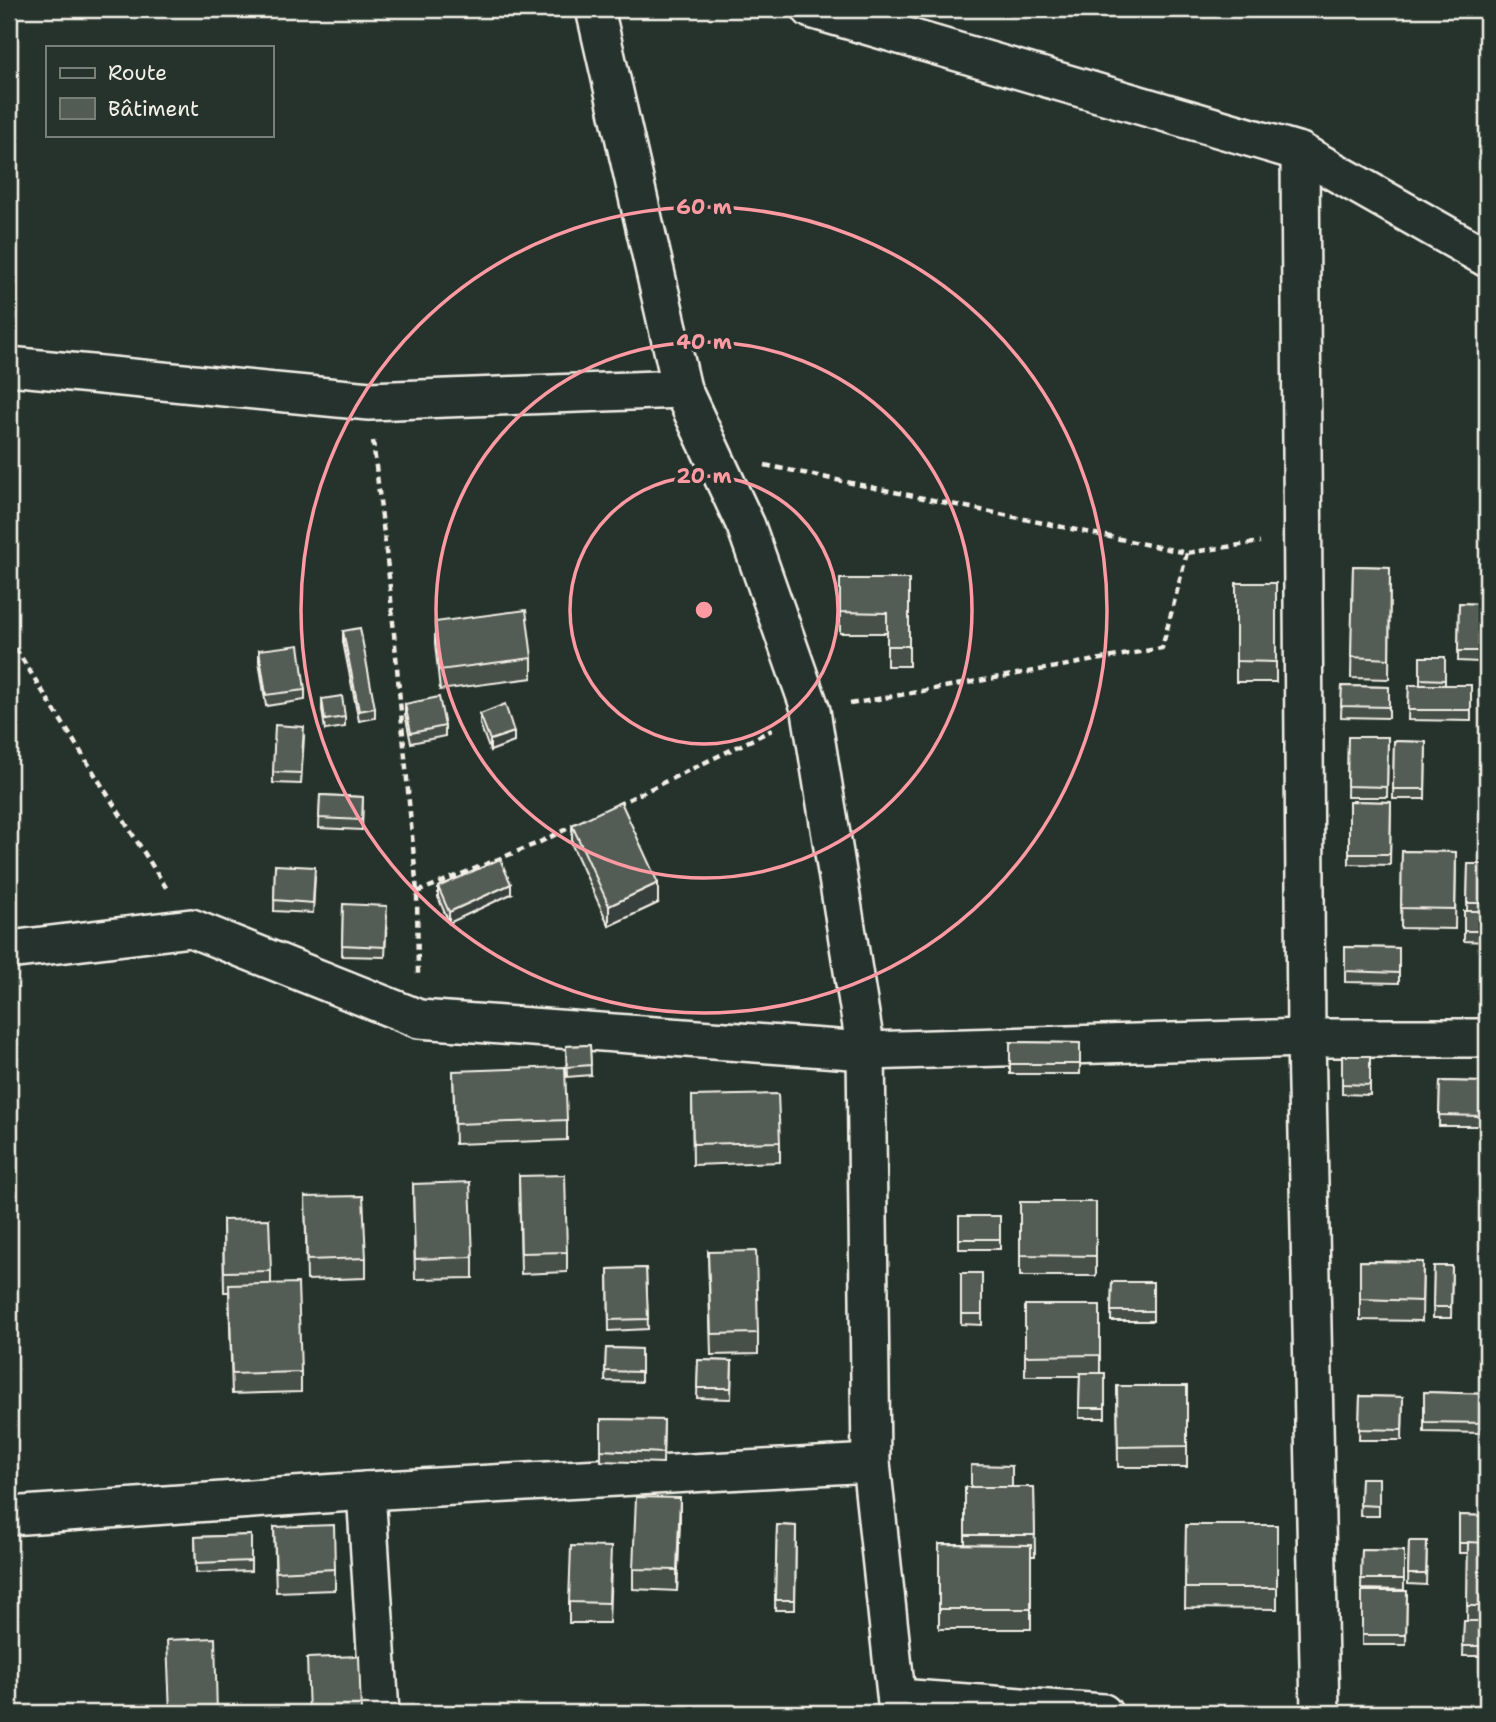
<svg xmlns="http://www.w3.org/2000/svg" width="1496" height="1722" viewBox="0 0 1496 1722" font-family="'Shantell Sans',sans-serif">
  <style>
    .lines { fill: none; stroke-linecap: round; stroke-linejoin: round }
    .street-casing { stroke: #f4f1e8; stroke-width: 42 }
    .path { stroke: #f4f1e8; stroke-width: 4.5; stroke-dasharray: 7 5; stroke-linecap: butt }
    .street { stroke: #26332d; stroke-width: 37 }
    .wall { fill: #474f49; stroke: #f4f1e8; stroke-width: 2 }
    .shaded-wall { fill: #39403c; stroke: #f4f1e8; stroke-width: 2 }
    .building { fill: #525c55; stroke: #f4f1e8; stroke-width: 2 }
    .ring { fill: none; stroke: #ff9aa2; stroke-width: 3.5 }
    .centre { fill: #ff9aa2; stroke: #26332d; stroke-width: 3.5 }
    .ring-label { font-size: 21px; text-anchor: middle; font-weight: bold; fill: #ff9aa2; stroke: #26332d; stroke-width: 7; stroke-linejoin: round; paint-order: stroke }
  </style>
  <rect width="100%" height="100%" fill="#26332d"/>
  <filter id="ink" filterUnits="userSpaceOnUse"><feTurbulence type="fractalNoise" baseFrequency=".0143" numOctaves="2"/><feDisplacementMap in="SourceGraphic" scale="14" xChannelSelector="R" yChannelSelector="G"/><feConvolveMatrix kernelMatrix="1 2 1 2 8 2 1 2 1" color-interpolation-filters="sRGB"/></filter>
  <g filter="url(#ink)">
    <g class="lines">
      <defs>
        <g id="street">
          <path d="M595,9L682,389L746,526L811,711L866,1051L871,1463L898,1713"/>
          <path d="M811,9L1300,152L1487,258"/>
          <path d="M1300,152L1306,1038L1320,1713"/>
          <path d="M9,366L369,401L682,389"/>
          <path d="M9,950L191,928L419,1019L866,1051L1306,1038H1487"/>
          <path d="M366,1491L380,1713"/>
          <path d="M9,1516L366,1491L871,1463"/>
          <path d="M898,1698L1103,1713"/>
        </g>
      </defs>
      <use href="#street" class="street-casing"/>
      <g class="path">
        <path d="M373,441L389,577L417,892L418,976"/>
        <path d="M765,465L1187,553L1260,542"/>
        <path d="M9,638L167,889"/>
        <path d="M850,704L1162,648L1187,553"/>
        <path d="M617,805L772,730"/>
        <path d="M417,892L538,843L577,824"/>
      </g>
      <use href="#street" class="street"/>
    </g>
    <g class="wall">
      <path d="M1353,566L1390,567L1389,679L1351,678Z"/>
      <path d="M840,579H909V666H887V633H840Z"/>
      <rect x="1236" y="583" width="40" height="99"/>
      <path d="M1459,603L1480,604L1479,662L1458,661Z"/>
      <path d="M435,622L532,658V678L440,690L435,643Z"/>
      <path d="M343,631L375,708V718L359,721L343,642Z"/>
      <path d="M259,650L305,690V700L266,706L259,661Z"/>
      <path d="M1420,657H1445V685H1471V721L1408,720L1409,685H1420Z"/>
      <path d="M1342,686L1389,687V718L1341,717Z"/>
      <path d="M322,699L345,717V727L325,730L322,710Z"/>
      <path d="M405,704L445,726V736L411,743L405,714Z"/>
      <path d="M480,714L514,742L490,751L480,724Z"/>
      <path d="M304,737L301,784L273,783V772Z"/>
      <path d="M1348,737H1388L1387,797H1347Z"/>
      <path d="M1394,741L1426,742L1425,799H1393Z"/>
      <path d="M320,795L363,797L362,830L319,828Z"/>
      <path d="M1349,801L1391,802L1390,865L1349,864Z"/>
      <path d="M572,825L658,903L609,926L572,845Z"/>
      <path d="M1402,851L1456,852L1455,929L1401,928Z"/>
      <path d="M1468,864H1487V942L1464,941V911H1467Z"/>
      <path d="M275,865L315,877L313,913L274,911Z"/>
      <path d="M438,887L511,894L449,923L438,897Z"/>
      <path d="M343,904L387,916L385,957L342,956Z"/>
      <path d="M1345,947L1399,948V983L1345,982Z"/>
      <path d="M1010,1042L1080,1043V1074H1010Z"/>
      <path d="M590,1045L591,1075L567,1077L566,1046Z"/>
      <path d="M1342,1056H1370V1095L1342,1094Z"/>
      <path d="M453,1071L567,1120V1140L455,1144Z"/>
      <path d="M1440,1081L1482,1082V1126H1439Z"/>
      <path d="M692,1096L780,1142V1162L693,1165Z"/>
      <path d="M519,1176L567,1252V1272L521,1274Z"/>
      <path d="M413,1184L473,1257V1278L415,1279Z"/>
      <path d="M305,1197L366,1258V1278L307,1280Z"/>
      <rect x="1020" y="1202" width="76" height="74"/>
      <rect x="959" y="1216" width="41" height="33"/>
      <path d="M223,1220L271,1271V1284L301,1372V1392L232,1394L229,1292H224Z"/>
      <path d="M708,1252L758,1333V1354L711,1355Z"/>
      <path d="M1360,1261L1423,1262L1422,1321L1360,1320Z"/>
      <path d="M1434,1266H1452L1451,1318H1433Z"/>
      <path d="M646,1268L648,1329L609,1331L608,1269Z"/>
      <path d="M961,1273H982V1325L961,1324Z"/>
      <path d="M1112,1282H1153V1321H1111Z"/>
      <path d="M1025,1305H1100V1373H1105V1418H1079L1080,1376H1025Z"/>
      <path d="M606,1348L641,1349V1382L605,1381Z"/>
      <path d="M698,1360L732,1361L731,1399L697,1398Z"/>
      <path d="M1117,1386H1187V1467H1118Z"/>
      <path d="M1424,1392L1487,1394V1433L1424,1432Z"/>
      <path d="M1360,1396L1403,1397L1402,1440H1359Z"/>
      <path d="M601,1419L664,1420L663,1463L601,1461Z"/>
      <path d="M1361,1478H1379V1516H1360Z"/>
      <path d="M965,1487H1034L1035,1556H1031V1629H939V1544H965Z"/>
      <path d="M1459,1515L1487,1516V1656H1463L1464,1621H1467L1468,1553H1459Z"/>
      <path d="M680,1518L677,1591L633,1589V1569Z"/>
      <path d="M777,1525L796,1526L795,1610H775Z"/>
      <path d="M1186,1525H1277V1609L1185,1608Z"/>
      <path d="M274,1527L335,1569V1590L276,1592Z"/>
      <path d="M251,1535V1571L196,1573L195,1537Z"/>
      <path d="M1409,1541H1427L1426,1585L1408,1584Z"/>
      <path d="M1362,1550L1404,1551V1590L1361,1589Z"/>
      <path d="M611,1567L609,1623H569V1602Z"/>
      <path d="M1362,1591H1407L1406,1645H1362Z"/>
    </g>
    <g class="shaded-wall">
      <path d="M514,732V742L490,751V740Z"/>
      <path d="M658,883V903L609,926V906Z"/>
      <path d="M511,884V894L449,923V912Z"/>
      <path d="M680,1498V1518L677,1591V1570Z"/>
    </g>
    <g class="building">
      <path d="M1353,566L1390,567L1389,659L1351,657Z"/>
      <path d="M840,579H909V646H887V613L840,612Z"/>
      <path d="M1236,583H1276V662L1236,661Z"/>
      <path d="M1459,603L1480,604L1479,651H1458Z"/>
      <path d="M526,610L532,658L440,670L435,622Z"/>
      <path d="M360,628L375,708L359,711L343,631Z"/>
      <path d="M299,645L305,690L266,695L259,650Z"/>
      <path d="M1420,657H1445V680L1420,679Z"/>
      <path d="M1409,685H1471V710H1408Z"/>
      <path d="M1342,686L1389,687V707L1341,706Z"/>
      <path d="M342,696L345,717L325,720L322,699Z"/>
      <path d="M439,697L445,726L411,733L405,704Z"/>
      <path d="M505,704L514,732L490,740L480,714Z"/>
      <path d="M275,725L304,727L301,773L273,772Z"/>
      <path d="M1348,737H1388L1387,787L1347,786Z"/>
      <path d="M1394,741L1426,742L1425,789H1393Z"/>
      <path d="M320,795L363,797L362,820L319,818Z"/>
      <path d="M1349,801L1391,802L1390,854H1349Z"/>
      <path d="M621,802L658,883L609,906L572,825Z"/>
      <path d="M1402,851L1456,852L1455,909L1401,908Z"/>
      <path d="M500,859L511,884L449,912L438,887Z"/>
      <path d="M1468,864H1487V903H1467Z"/>
      <path d="M275,865L315,867L313,903L274,900Z"/>
      <path d="M343,904L387,906L385,947L342,945Z"/>
      <rect x="1464" y="911" width="23" height="20"/>
      <path d="M1345,947L1399,948V973L1345,971Z"/>
      <path d="M1010,1042L1080,1043V1064H1010Z"/>
      <path d="M590,1045L591,1065L567,1067L566,1046Z"/>
      <path d="M1342,1056H1370V1085L1342,1084Z"/>
      <path d="M565,1067L567,1120L455,1124L453,1071Z"/>
      <path d="M1440,1081L1482,1082V1116L1439,1115Z"/>
      <path d="M778,1094L780,1142L693,1144L692,1096Z"/>
      <path d="M565,1175L567,1252L521,1253L519,1176Z"/>
      <path d="M470,1182L473,1257L415,1259L413,1184Z"/>
      <path d="M363,1196L366,1258L307,1260L305,1197Z"/>
      <path d="M1020,1202H1096V1256L1020,1255Z"/>
      <rect x="959" y="1216" width="41" height="23"/>
      <path d="M269,1219L271,1271L224,1272L223,1220Z"/>
      <path d="M756,1251L758,1333L711,1334L708,1252Z"/>
      <path d="M1360,1261L1423,1262L1422,1301L1360,1299Z"/>
      <path d="M1434,1266H1452L1451,1307H1433Z"/>
      <path d="M646,1268L648,1319L609,1320L608,1269Z"/>
      <rect x="961" y="1273" width="21" height="41"/>
      <path d="M1112,1282H1153V1311H1111Z"/>
      <path d="M298,1283L301,1372L232,1374L229,1285Z"/>
      <path d="M1025,1305H1100V1355L1025,1356Z"/>
      <path d="M606,1348L641,1349V1372L605,1371Z"/>
      <path d="M698,1360L732,1361L731,1388H697Z"/>
      <path d="M1080,1373H1105V1408H1079Z"/>
      <path d="M1117,1386H1187V1446L1118,1447Z"/>
      <path d="M1424,1392L1487,1394V1423L1424,1422Z"/>
      <path d="M1360,1396L1403,1397L1402,1430L1359,1429Z"/>
      <path d="M601,1419L664,1420L663,1453L601,1450Z"/>
      <path d="M971,1465L1012,1466V1487H971Z"/>
      <path d="M1361,1478H1379V1506L1360,1505Z"/>
      <path d="M965,1487H1034L1035,1535H965Z"/>
      <path d="M636,1497L680,1498L677,1570L633,1569Z"/>
      <path d="M1459,1515L1487,1516V1543H1459Z"/>
      <path d="M334,1525L335,1569L276,1572L274,1527Z"/>
      <path d="M777,1525L796,1526L795,1600H775Z"/>
      <path d="M1186,1525H1277V1588H1185Z"/>
      <path d="M251,1535V1561L196,1563L195,1537Z"/>
      <path d="M1409,1541H1427L1426,1574H1408Z"/>
      <path d="M1468,1542L1487,1543V1606H1467Z"/>
      <path d="M939,1544L1031,1545V1609H939Z"/>
      <path d="M571,1546L611,1547L609,1603L569,1602Z"/>
      <path d="M1362,1550L1404,1551V1579H1361Z"/>
      <path d="M1362,1591H1407L1406,1635H1362Z"/>
      <path d="M1464,1621H1487V1646H1463Z"/>
      <path d="M215,1638L217,1713H170L167,1640Z"/>
      <path d="M359,1656L361,1713H309L307,1658Z"/>
    </g>
  </g>
  <g class="ring">
    <circle cx="704" cy="610" r="134"/>
    <circle cx="704" cy="610" r="268"/>
    <circle cx="704" cy="610" r="403"/>
  </g>
  <circle cx="704" cy="610" r="10" class="centre"/>
  <g class="ring-label">
    <text x="704" y="214">60 m</text>
    <text x="704" y="349">40 m</text>
    <text x="704" y="483">20 m</text>
  </g>
  <rect width="1496" height="1722" fill="none" stroke="#26332d" stroke-width="35"/>
  <rect x="18" y="18" width="1461" height="1687" fill="none" stroke="#f4f1e8" stroke-width="2.5" filter="url(#ink)"/>
  <rect x="46" y="46" width="228" height="91" fill="#26332d" stroke="#787f78" stroke-width="2"/>
  <rect x="60" y="68" width="35" height="10" fill="#26332d" stroke="#787f78" stroke-width="2"/>
  <text x="108" y="80" font-size="21" fill="#f4f1e8">Route</text>
  <rect x="60" y="98" width="35" height="21" fill="#525c55" stroke="#787f78" stroke-width="2"/>
  <text x="108" y="116" font-size="21" fill="#f4f1e8">Bâtiment</text>
</svg>
